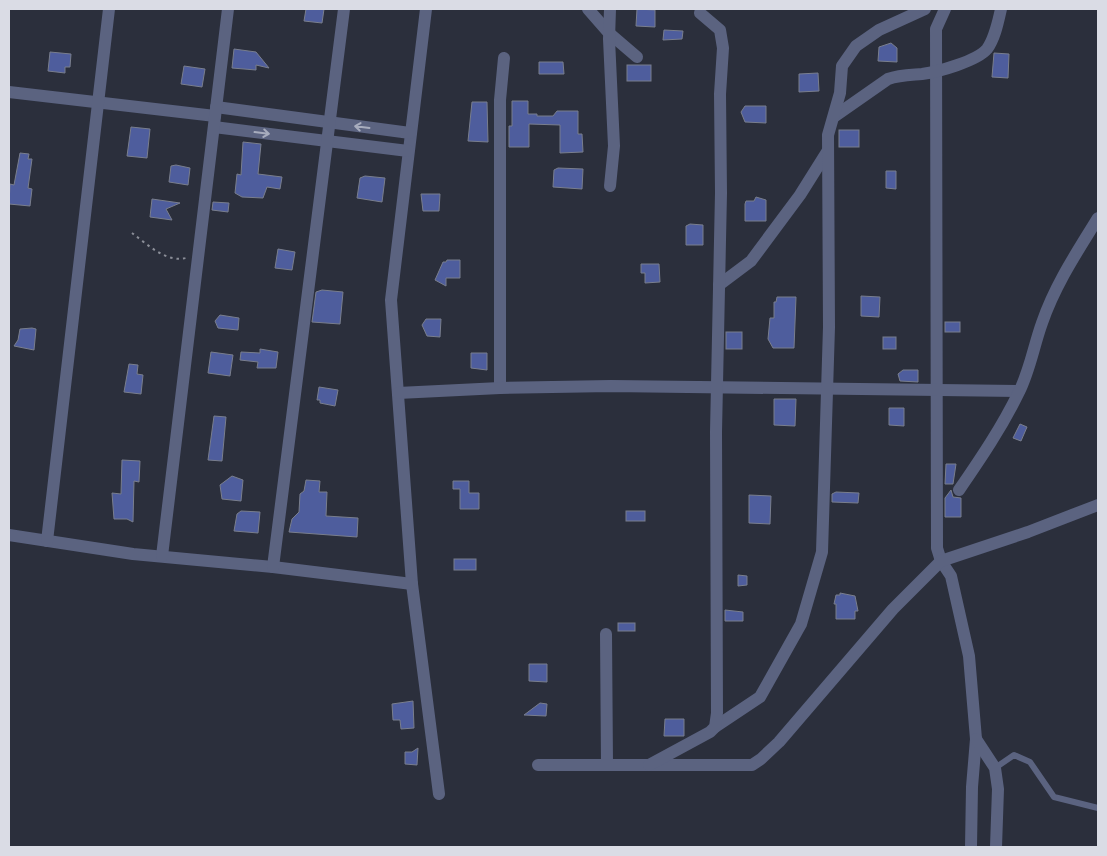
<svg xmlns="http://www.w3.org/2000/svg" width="1107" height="856" viewBox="0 0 1107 856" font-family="Commissioner,sans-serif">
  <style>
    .building { fill: #4e5d9d; stroke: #797e8d }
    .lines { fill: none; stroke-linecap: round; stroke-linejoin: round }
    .path { stroke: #8b8e98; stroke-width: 2; stroke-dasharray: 2.5 4; stroke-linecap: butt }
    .lane { stroke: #5b6380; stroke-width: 6 }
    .street { stroke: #5b6380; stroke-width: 12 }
    .oneway { stroke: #a7acbd }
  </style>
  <rect width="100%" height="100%" fill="#2b2f3c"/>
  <g class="building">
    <path d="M306,9H324L322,23L304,21Z"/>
    <path d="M637,9L655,10V27L636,26Z"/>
    <path d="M664,30L683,31L682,39L663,40Z"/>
    <path d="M891,43L897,48V62L878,61L879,47Z"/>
    <path d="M234,49L256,52L269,68L256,65V70L232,68Z"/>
    <path d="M50,52L71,54L70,67H65V73L48,71Z"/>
    <path d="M994,53L1009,54L1008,78L992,77Z"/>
    <path d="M539,62H563L564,74H539Z"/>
    <rect x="627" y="65" width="24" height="16"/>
    <path d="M184,66L205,69L202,87L181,84Z"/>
    <path d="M818,73L819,91L799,92V74Z"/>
    <path d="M512,101H528V114H537V116H553L557,111H578V134H582L583,152L560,153V125L529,124V147H509V126H512Z"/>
    <path d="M472,102H487L488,142L468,141Z"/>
    <path d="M745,106H766V123L745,122L741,112Z"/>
    <path d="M131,127L150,129L147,158L127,156Z"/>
    <rect x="839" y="130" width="20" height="17"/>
    <path d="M243,142L261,144L258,174L282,177L280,189L267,187L263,198L242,197L235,193L237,174L241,175Z"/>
    <path d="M20,153L29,154L28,159H32L28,188L32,189L30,206L9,204L10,184L14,185Z"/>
    <path d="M176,165L190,168L188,185L169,182L171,166Z"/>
    <path d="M558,168L583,169L582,189L553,187L554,170Z"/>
    <path d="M886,171H896V189L886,188Z"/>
    <path d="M365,176L385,178L382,202L357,198L360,178Z"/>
    <path d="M421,194H440L439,211H423Z"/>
    <path d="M756,197L766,200V221H745V204L746,201H754Z"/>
    <path d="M152,199L180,203L166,209L172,220L150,217Z"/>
    <path d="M213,202L229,203L228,212L212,210Z"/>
    <path d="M690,224L703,225V245H686V226Z"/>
    <path d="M278,249L295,252L292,270L275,268Z"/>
    <path d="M447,260H460V278H446V286L435,280L443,262H446Z"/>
    <path d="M641,264H659L660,282L645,283V273H641Z"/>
    <path d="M322,290L343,292L340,324L312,322L316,292Z"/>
    <path d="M861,296L880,297L879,317L861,316Z"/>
    <path d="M777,297H796L794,348H773L768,339L770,318H774V302H776Z"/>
    <path d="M220,315L239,318L238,330L218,328L215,321Z"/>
    <path d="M426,319H441L440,337L427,336L422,325Z"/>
    <rect x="945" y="322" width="15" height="10"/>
    <path d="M32,328L36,329L34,350L14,346L18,340L20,329Z"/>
    <rect x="726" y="332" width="16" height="17"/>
    <rect x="883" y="337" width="13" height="12"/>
    <path d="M260,349L278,352L276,368H257L258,362L240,360L241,352L260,353Z"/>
    <path d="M211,352L233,355L230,376L208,373Z"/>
    <path d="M471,353H487V370L471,368Z"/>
    <path d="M129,364L138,365L137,374L143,375L141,394L124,392Z"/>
    <path d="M903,370H918V382L900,381L898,374Z"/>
    <path d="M319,387L338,390L335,406L320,403V400H317Z"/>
    <path d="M774,399H796L795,426L774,425Z"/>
    <path d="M889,408H904V426L889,425Z"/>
    <path d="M214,416L226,417L222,461L208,460Z"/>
    <path d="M1020,424L1027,427L1021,441L1013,438Z"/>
    <path d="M122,460L140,461L139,482L134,481L133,522L127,519H114L112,493L121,494Z"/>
    <path d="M946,464H956L953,484H945Z"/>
    <path d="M232,476L243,480L241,501L222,499L220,485Z"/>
    <path d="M306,480L320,481L319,492H327L326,516L358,518L357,537L289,532L292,519L299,512L300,494L304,491Z"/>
    <path d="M453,481H469V493H479V509H460V489H453Z"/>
    <path d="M951,490L953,497L961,498V517H945V498Z"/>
    <path d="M836,492L859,493L858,503L832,502V494Z"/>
    <path d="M749,495L771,496L770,524L749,523Z"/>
    <path d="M241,511L260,512L258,533L234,531L237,514Z"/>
    <rect x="626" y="511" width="19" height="10"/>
    <rect x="454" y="559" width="22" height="11"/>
    <path d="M738,575L747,576V585L738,586Z"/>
    <path d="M840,593L855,596L858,611H855V619H836V604H834L836,595H840Z"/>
    <path d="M725,610L743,612V621H725Z"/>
    <rect x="618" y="623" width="17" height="8"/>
    <path d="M529,664H547V682L529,681Z"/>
    <path d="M413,701L414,728L401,729L400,720H393L392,704Z"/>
    <path d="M540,703L547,704L546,716L524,715Z"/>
    <path d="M665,719H684V736H664Z"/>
    <path d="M418,748L417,765L405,764V752H412Z"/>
  </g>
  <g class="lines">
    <path class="path" d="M132,233C147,244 166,263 186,258"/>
    <path class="lane" d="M995,768L1014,755L1030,762L1054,797L1098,808"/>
    <g class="street">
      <path d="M426,9L391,300L412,584L439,794"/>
      <path d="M588,9L609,33L637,57"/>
      <path d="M610,9L609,39L614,146L610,186"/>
      <path d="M945,9L936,29L937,548L941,561L951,576L969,656L976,739L972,787L971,847"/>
      <path d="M9,92L215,116"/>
      <path d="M216,107L410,133"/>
      <path d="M835,116L888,79C899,75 910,75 922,74C938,72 977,61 987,49C995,38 998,22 1001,9"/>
      <path d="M214,127L408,151"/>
      <path d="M719,285L751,261L800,195L827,152"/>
      <path d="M500,388V100L504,58"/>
      <path d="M398,393L500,388L611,386L1019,391"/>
      <path d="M959,490C981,458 1002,427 1019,392C1030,370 1034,345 1042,323C1055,285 1077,252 1098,218"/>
      <path d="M9,535L133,554L273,567L412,584"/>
      <path d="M47,541L109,9"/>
      <path d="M162,556L228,9"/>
      <path d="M273,567L344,9"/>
      <path d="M606,634L607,764"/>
      <path d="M715,727L760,697L801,624L822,552L829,327L828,135L840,93L842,66L856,46L879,30L925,9"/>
      <path d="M976,739L995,768L998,789L996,847"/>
      <path d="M538,765H752L761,759L779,742L893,609L941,561L1028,532L1098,505"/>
      <path d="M649,765L710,732L715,727L717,713L716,432L721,193L720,94L723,48L720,30L700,13"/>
    </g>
  </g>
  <defs><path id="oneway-shaft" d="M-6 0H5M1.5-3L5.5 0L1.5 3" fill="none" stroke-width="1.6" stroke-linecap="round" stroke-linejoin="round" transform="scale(1.25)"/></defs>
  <g class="oneway">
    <use href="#oneway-shaft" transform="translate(362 127) rotate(-173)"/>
    <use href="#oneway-shaft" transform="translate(262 133) rotate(7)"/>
  </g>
  <rect width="1107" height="856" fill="none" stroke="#dadce5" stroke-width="20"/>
</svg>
